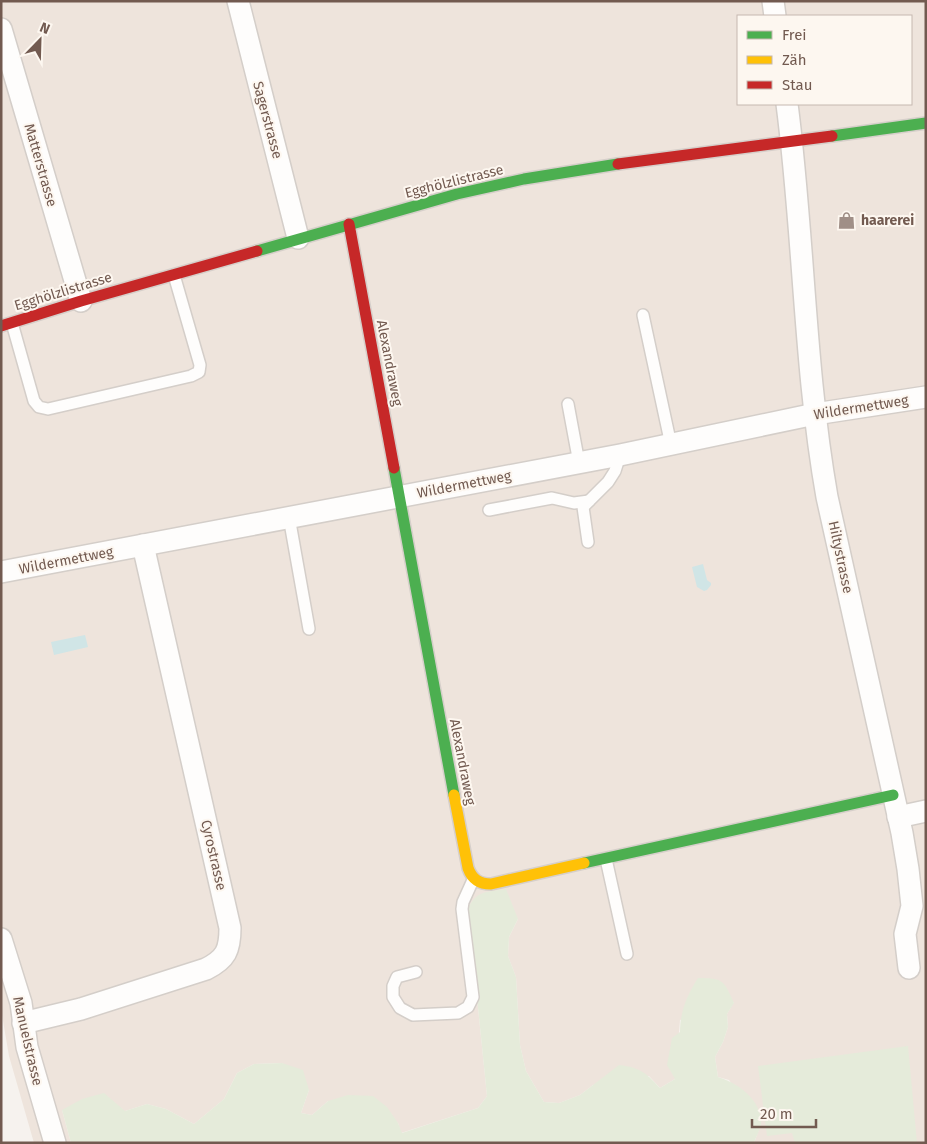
<svg xmlns="http://www.w3.org/2000/svg" width="927" height="1144" viewBox="0 0 927 1144" font-family="'Fira Sans',sans-serif">
  <style>
    .residential { fill: #eee4dc; fill-rule: evenodd }
    .green { fill: #e5ebda }
    .water { fill: #d0e5e6 }
    .lines { fill: none; stroke-linecap: round; stroke-linejoin: round }
    .lane-casing { stroke: #d4cec9; stroke-width: 14 }
    .street-casing { stroke: #d4cec9; stroke-width: 24 }
    .fast-casing { stroke: #d6cfca; stroke-width: 14 }
    .slow-casing { stroke: #d6cfca; stroke-width: 14 }
    .jam-casing { stroke: #d6cfca; stroke-width: 14 }
    .lane { stroke: #fefdfc; stroke-width: 11 }
    .street { stroke: #fefdfc; stroke-width: 21 }
    .fast { stroke: #4caf50; stroke-width: 11 }
    .slow { stroke: #ffc107; stroke-width: 11 }
    .jam { stroke: #c62828; stroke-width: 11 }
    .labels { text-anchor: middle; stroke-width: 4; stroke-linejoin: round; paint-order: stroke }
    .street-label { font-size: 14px; fill: #725a50; stroke: #fdf7f0 }
    .poi-label { font-size: 14px; font-weight: bold; fill: #725a50; stroke: #fdf7f0; text-anchor: start }
  </style>
  <rect width="100%" height="100%" fill="#f6f2ee"/>
  <path class="residential" d="M1,1H926V1143H754L761,1124L729,1080L718,1077L715,1057L723,1042L728,1027L727,1014L734,1002L680,1020L675,1079L660,1088L649,1076L593,1085L580,1095L559,1103L544,1102L526,1071L520,1045L516,977L508,956L509,937L518,919L468,909L487,1096L478,1108L401,1133L398,1123L328,1101L312,1115L301,1113L309,1090L282,1063L254,1064L237,1073L224,1099L194,1124L166,1109L147,1104L125,1111L62,1110L71,1143H34L9,1056L1,1009ZM738,16H911V104H738Z"/>
  <g class="green">
    <path d="M506,889L518,919L509,937L508,956L516,977L520,1045L526,1071L544,1102L559,1103L580,1095L619,1065C641,1068 645,1072 660,1088L675,1079L667,1065L672,1038L680,1032C680,1012 687,995 698,978C723,978 724,980 734,1003L727,1014L728,1027L723,1042L715,1057L718,1077C738,1083 762,1100 761,1124C760,1130 756,1137 754,1143H71L62,1110L82,1099L104,1093L125,1111L147,1104L166,1109L194,1124L224,1099L237,1073L254,1064L282,1063L303,1070L309,1090L301,1113L312,1115L328,1101L348,1095L373,1096L387,1107L398,1123L402,1133L478,1108L487,1096L468,909C476,890 488,892 506,889Z"/>
    <path d="M908,1046L917,1143H795L792,1133L767,1136L758,1066Z"/>
  </g>
  <g class="water">
    <path d="M703,564L707,580L711,583V585L707,590L704,591L697,587L692,567Z"/>
    <path d="M85,635L88,647L54,655L51,642Z"/>
  </g>
  <g class="lines">
    <defs>
      <g id="lane">
        <path d="M643,315L671,445"/>
        <path d="M12,323L34,401L39,407L48,409L191,376L199,372L200,365L174,275"/>
        <path d="M568,404L579,463"/>
        <path d="M489,510L552,498L574,503L589,501"/>
        <path d="M289,517L309,629"/>
        <path d="M588,542L583,507L608,482L615,471L620,455"/>
        <path d="M606,859L627,954"/>
        <path d="M416,972L397,977L393,986V997L400,1008L413,1015L458,1013L468,1007L473,997L462,909L463,902L473,880"/>
      </g>
      <g id="street">
        <path d="M238,1L298,238"/>
        <path d="M773,1L775,16"/>
        <path d="M1,29L81,301"/>
        <path d="M787,104C804,234 804,367 827,497L902,833L908,869L912,906L905,934L909,968"/>
        <path d="M1,572L620,455L815,414L926,397"/>
        <path d="M898,817L926,811"/>
        <path d="M1,939L21,1003L27,1047L55,1143"/>
        <path d="M23,1023L81,1009L206,969C226,959 230,950 230,928L143,545"/>
      </g>
      <g id="fast">
        <path d="M832,136L926,123"/>
        <path d="M257,251L457,194L524,179L618,164"/>
        <path d="M394,468L454,795"/>
        <path d="M584,863L893,795"/>
      </g>
      <path id="slow" d="M454,795L468,868C472,879 479,884 491,884L584,863"/>
      <g id="jam">
        <path d="M618,164L832,136"/>
        <path d="M349,224L394,468"/>
        <path d="M1,326L81,301L257,251"/>
      </g>
    </defs>
    <use href="#lane" class="lane-casing"/>
    <use href="#street" class="street-casing"/>
    <use href="#fast" class="fast-casing"/>
    <use href="#slow" class="slow-casing"/>
    <use href="#jam" class="jam-casing"/>
    <use href="#lane" class="lane"/>
    <use href="#street" class="street"/>
    <use href="#fast" class="fast"/>
    <use href="#slow" class="slow"/>
    <use href="#jam" class="jam"/>
  </g>
  <defs>
    <symbol id="shop-bare" viewBox="-9 -9 18 18"><path d="M-5-2.5h2.3a2.7 3.5 0 0 1 5.4 0H5L5.5 6h-11ZM-1.5-2.5h3a1.5 2.3 0 0 0-3 0Z" fill="#a08f87" stroke="#fdf7f0" stroke-width="2.5" paint-order="stroke"/></symbol>
  </defs>
  <g fill-rule="evenodd">
    <use href="#shop-bare" x="834" y="208" width="25" height="25"/>
  </g>
  <g class="labels">
    <g class="street-label">
      <text transform="translate(268 120) rotate(75)" y="5">Sagerstrasse</text>
      <text transform="translate(41 165) rotate(74)" y="5">Matterstrasse</text>
      <text transform="translate(454 181) rotate(-14)" y="5">Egghölzlistrasse</text>
      <text transform="translate(63 291) rotate(-17)" y="5">Egghölzlistrasse</text>
      <text transform="translate(390 363) rotate(79)" y="5">Alexandraweg</text>
      <text transform="translate(861 407) rotate(-9)" y="5">Wildermettweg</text>
      <text transform="translate(464 484) rotate(-11)" y="5">Wildermettweg</text>
      <text transform="translate(841 557) rotate(78)" y="5">Hiltystrasse</text>
      <text transform="translate(66 560) rotate(-11)" y="5">Wildermettweg</text>
      <text transform="translate(463 762) rotate(79)" y="5">Alexandraweg</text>
      <text transform="translate(214 855) rotate(77)" y="5">Cyrostrasse</text>
      <text transform="translate(28 1041) rotate(77)" y="5">Manuelstrasse</text>
    </g>
    <g class="poi-label">
      <text x="861" y="225">haarerei</text>
    </g>
  </g>
  <rect width="927" height="1144" fill="none" stroke="#725a50" stroke-width="5"/>
  <rect x="737" y="15" width="175" height="90" fill="#fdf7f0" stroke="#c5b8b0"/>
  <rect x="747" y="31" width="25" height="8" fill="#4caf50" stroke="#c5b8b0"/>
  <text x="782" y="40" font-size="15" fill="#725a50">Frei</text>
  <rect x="747" y="56" width="25" height="8" fill="#ffc107" stroke="#c5b8b0"/>
  <text x="782" y="65" font-size="15" fill="#725a50">Zäh</text>
  <rect x="747" y="81" width="25" height="8" fill="#c62828" stroke="#c5b8b0"/>
  <text x="782" y="90" font-size="15" fill="#725a50">Stau</text>
  <g transform="translate(40 40) rotate(23)" stroke="#fdf7f0" stroke-width="4" paint-order="stroke">
  <path d="M0-4L9 19L0 12L-9 19Z" fill="#725a50"/>
  <text y="-8" font-size="14" font-weight="bold" text-anchor="middle" fill="#725a50">N</text>
  </g>
  <path d="M752 1119v8h64v-8" fill="none" stroke="#725a50" stroke-width="2.5"/>
  <text x="760" y="1119" font-size="15" fill="#725a50" stroke="#fdf7f0" stroke-width="4" paint-order="stroke">20 m</text>
</svg>
